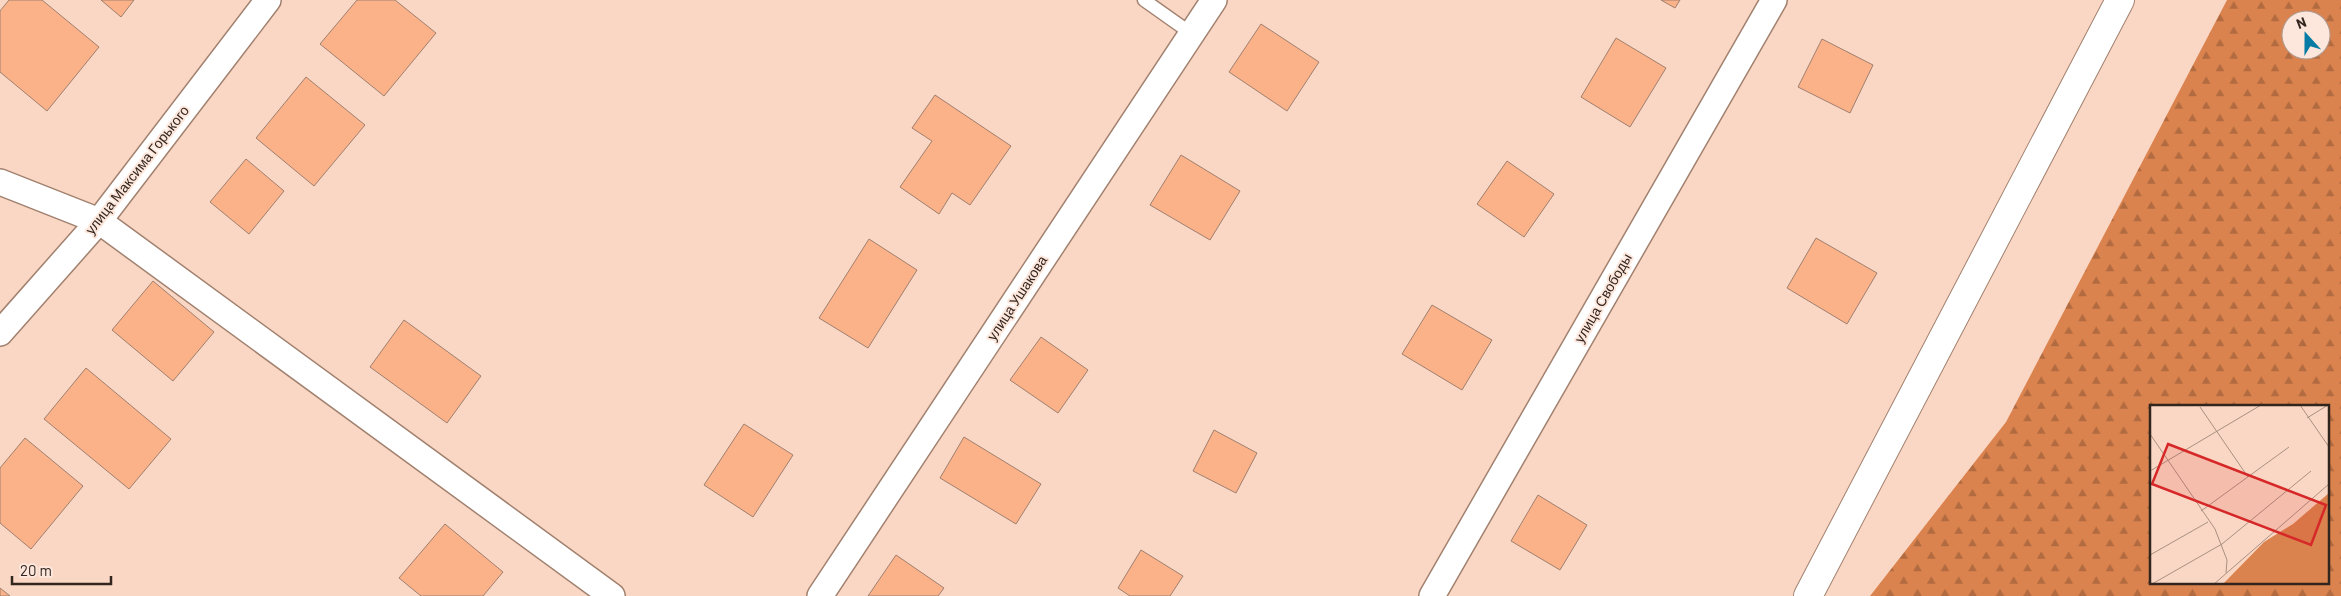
<svg xmlns="http://www.w3.org/2000/svg" width="2341" height="596" viewBox="0 0 2341 596" font-family="Barlow,sans-serif">
  <style>
    .forest { fill: url(#forest-firs); fill-rule: evenodd }
    .building { fill: #fcb289; stroke: #9f7f6e }
    .lines { fill: none; stroke-linecap: round; stroke-linejoin: round }
    .lane-casing { stroke: #a1816f; stroke-width: 15 }
    .street-casing { stroke: #a1816f; stroke-width: 28 }
    .secondary-casing { stroke: #a1816f; stroke-width: 30 }
    .lane { stroke: #fff; stroke-width: 12 }
    .street { stroke: #fff; stroke-width: 25 }
    .secondary { stroke: #fff; stroke-width: 28 }
    .labels { text-anchor: middle; stroke-width: 4; stroke-linejoin: round; paint-order: stroke }
    .street-label { font-size: 14px; fill: #32251e; stroke: #fde7dc }
    .inset-road { fill: none; stroke: #aa9082; stroke-width: 1 }
    .view { fill: #d62828; fill-opacity: 0.15; stroke: #d62828; stroke-width: 2.5 }
    .inset-edge { fill: none; stroke: #32251e; stroke-width: 2.5 }
  </style>
  <defs>
    <pattern id="forest-firs" width="22" height="20" patternUnits="userSpaceOnUse" patternTransform="scale(1.25)"><rect width="22" height="20" fill="#db834e"/><path d="M5 1l3.5 6h-7zM16 11l3.5 6h-7z" fill="#b26b40"/></pattern>
  </defs>
  <rect width="100%" height="100%" fill="#fad7c4"/>
  <path class="forest" d="M2227,0H2341V596H1870L2006,422ZM2291,20H2321V50H2291ZM2151,406H2327V582H2151Z"/>
  <g class="building">
    <path d="M9,0H42L99,47L47,111L0,72V11Z"/>
    <path d="M101,0H134L121,17Z"/>
    <path d="M357,0H395L436,33L384,96L320,44Z"/>
    <path d="M1661,0H1680L1675,8Z"/>
    <path d="M1261,24L1319,62L1287,111L1229,72Z"/>
    <path d="M1616,38L1666,68L1630,127L1581,97Z"/>
    <path d="M1822,39L1873,65L1850,113L1798,87Z"/>
    <path d="M306,77L365,125L314,186L256,138Z"/>
    <path d="M935,95L1011,146L970,205L952,193L939,214L900,187L932,141L912,128Z"/>
    <path d="M1181,155L1240,191L1210,240L1150,205Z"/>
    <path d="M246,159L284,191L249,234L210,202Z"/>
    <path d="M1507,161L1554,194L1524,237L1477,204Z"/>
    <path d="M1816,238L1877,273L1847,324L1787,288Z"/>
    <path d="M869,239L917,270L868,348L819,318Z"/>
    <path d="M153,281L214,332L173,381L112,330Z"/>
    <path d="M1432,305L1492,340L1462,390L1402,354Z"/>
    <path d="M404,320L481,376L447,423L370,367Z"/>
    <path d="M1041,337L1088,370L1058,413L1010,380Z"/>
    <path d="M86,368L171,439L129,489L44,419Z"/>
    <path d="M744,424L793,455L753,517L704,485Z"/>
    <path d="M1214,430L1257,453L1236,493L1193,471Z"/>
    <path d="M964,437L1041,484L1016,524L940,478Z"/>
    <path d="M25,438L83,486L31,549L0,523V468Z"/>
    <path d="M1538,495L1587,525L1560,570L1511,541Z"/>
    <path d="M445,524L503,572L483,596H421L399,578Z"/>
    <path d="M1141,550L1183,576L1170,596H1130L1118,588Z"/>
    <path d="M896,555L944,588L938,596H868Z"/>
    <path d="M0,588L10,596H0Z"/>
  </g>
  <g class="lines">
    <defs>
      <path id="lane" d="M1144,0L1192,34"/>
      <g id="street">
        <path d="M0,182L99,221L612,596"/>
        <path d="M0,333L99,221L268,0"/>
        <path d="M820,596L1214,0"/>
        <path d="M1432,596L1774,0"/>
      </g>
      <path id="secondary" d="M1808,596L2120,0"/>
    </defs>
    <use href="#lane" class="lane-casing"/>
    <use href="#street" class="street-casing"/>
    <use href="#secondary" class="secondary-casing"/>
    <use href="#lane" class="lane"/>
    <use href="#street" class="street"/>
    <use href="#secondary" class="secondary"/>
  </g>
  <g class="labels">
    <g class="street-label">
      <text transform="translate(137 170) rotate(-52)" y="5">улица Максима Горького</text>
      <text transform="translate(1017 298) rotate(-57)" y="5">улица Ушакова</text>
      <text transform="translate(1603 298) rotate(-60)" y="5">улица Свободы</text>
    </g>
  </g>
  <g transform="translate(2150 405)">
    <rect width="179" height="179" fill="#fad7c4"/>
    <path d="M179,88V179H73L114,137L143,119Z" fill="#db834e"/>
    <path class="inset-road" d="M150,0L179,42M50,2L98,72M157,13L178,0M0,29L65,124L77,155L76,168M0,66L111,0M51,106L139,42M0,150L58,117M2,179L72,139L161,66M64,179L179,79"/>
    <path class="view" d="M18,39L176,100L161,140L2,79Z"/>
    <rect width="179" height="179" class="inset-edge"/>
  </g>
  <g transform="translate(2306 35) rotate(339)"><circle r="24" fill="#fde7dc" stroke="#ac9990"/>
  <path d="M0-4L9 19L0 12L-9 19Z" fill="#087ca4"/>
  <text y="-8" font-size="14" font-weight="bold" text-anchor="middle" fill="#32251e">N</text>
  </g>
  <path d="M12 576v8h99v-8" fill="none" stroke="#32251e" stroke-width="2.5"/>
  <text x="20" y="576" font-size="15" fill="#32251e" stroke="#fde7dc" stroke-width="4" paint-order="stroke">20 m</text>
</svg>
